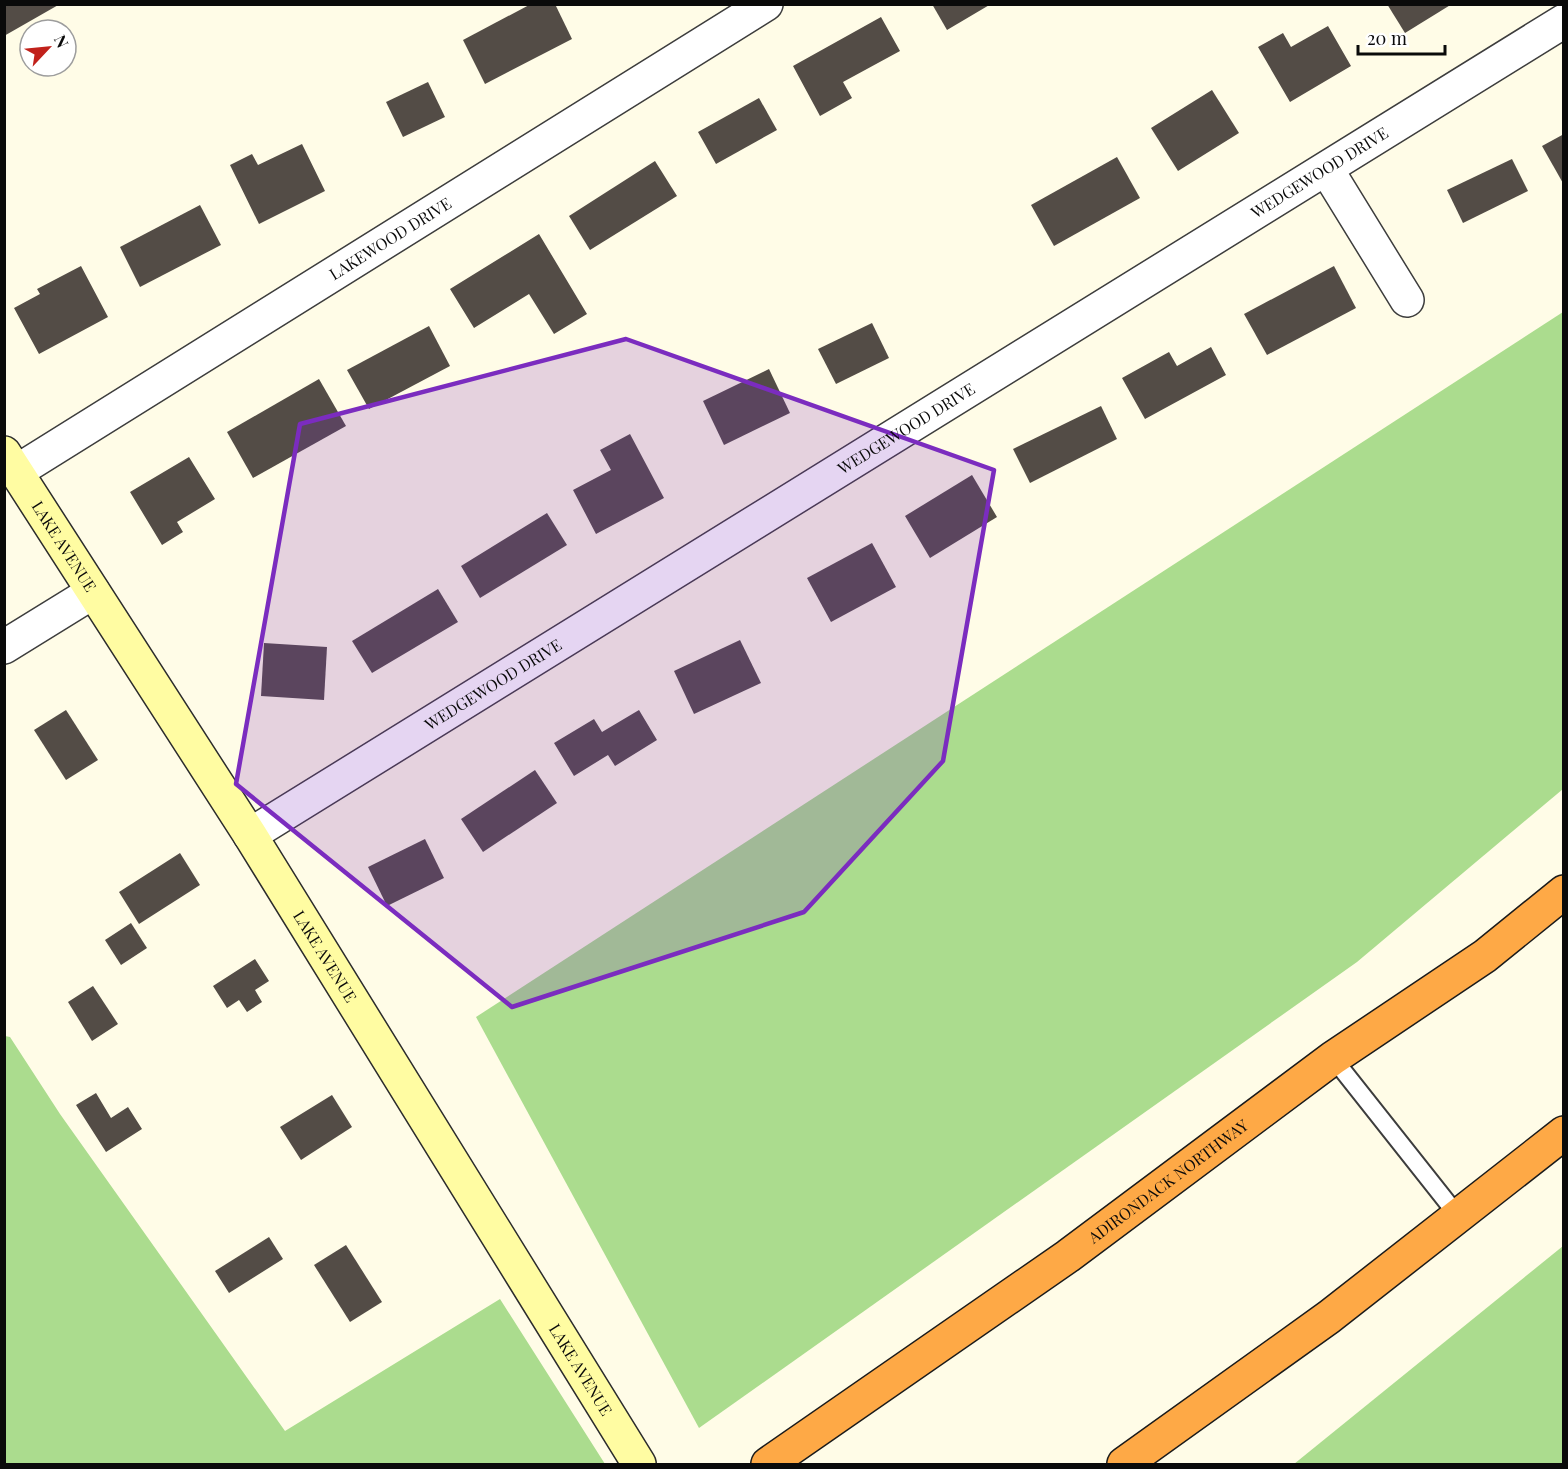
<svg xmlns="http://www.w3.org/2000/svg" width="1568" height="1469" viewBox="0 0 1568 1469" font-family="'Playfair Display',serif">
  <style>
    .forest { fill: #abdc8e }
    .building { fill: #534c46 }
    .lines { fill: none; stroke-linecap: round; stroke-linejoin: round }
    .lane-casing { stroke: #3d3d3d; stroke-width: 20 }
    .street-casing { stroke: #3d3d3d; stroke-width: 36 }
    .secondary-casing { stroke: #2c2c2c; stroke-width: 36 }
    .highway-casing { stroke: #1b1b1b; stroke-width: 36 }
    .lane { stroke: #fff; stroke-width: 16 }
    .street { stroke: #fff; stroke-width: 33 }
    .secondary { stroke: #fffca2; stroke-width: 33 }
    .highway { stroke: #fea946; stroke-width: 33 }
    .marked { fill: #7b2cbf; fill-opacity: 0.2; stroke: #7b2cbf; stroke-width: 4.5; stroke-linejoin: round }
    .labels { text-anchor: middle; stroke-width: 6; stroke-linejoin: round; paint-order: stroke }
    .street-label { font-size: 16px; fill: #0a0a0a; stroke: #fff }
  </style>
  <rect width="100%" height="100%" fill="#fffce7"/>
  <g class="forest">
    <path d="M1563,312V789L1357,962L699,1428L476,1017Z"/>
    <path d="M5,1036L10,1037L60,1114L285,1431L500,1299L605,1464H5Z"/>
    <path d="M1563,1246V1464H1294Z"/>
  </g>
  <g class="building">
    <path d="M4,4H60L4,36Z"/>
    <path d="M531,4H555L572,39L485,84L463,40Z"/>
    <path d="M932,4H991L947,30Z"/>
    <path d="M1387,4H1452L1405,33Z"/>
    <path d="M881,17L900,51L843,82L852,98L820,116L793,66Z"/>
    <path d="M1328,26L1351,66L1290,102L1258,47L1283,33L1291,47Z"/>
    <path d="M428,82L445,117L403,137L386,102Z"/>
    <path d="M1212,90L1239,133L1178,171L1151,128Z"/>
    <path d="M759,98L777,130L716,164L698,132Z"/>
    <path d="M1564,134V185L1542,146Z"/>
    <path d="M302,144L325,191L259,224L230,165L252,154L258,165Z"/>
    <path d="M1117,157L1140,198L1054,246L1031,205Z"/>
    <path d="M1512,159L1528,191L1463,223L1447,190Z"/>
    <path d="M655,161L677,196L590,250L569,216Z"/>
    <path d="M200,205L221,245L140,287L120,247Z"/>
    <path d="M539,234L587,314L554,334L529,294L474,328L450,289Z"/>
    <path d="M81,266L108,317L39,354L14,308L40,294L37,289Z"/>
    <path d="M1334,266L1356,308L1267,355L1244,314Z"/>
    <path d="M872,323L889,358L836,384L818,349Z"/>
    <path d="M429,326L450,366L369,409L347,370Z"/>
    <path d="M1211,347L1226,375L1145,419L1122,378L1169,352L1177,366Z"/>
    <path d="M769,369L790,413L724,445L703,401Z"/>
    <path d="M319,379L346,426L253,478L227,432Z"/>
    <path d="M1101,406L1117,439L1030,483L1013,449Z"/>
    <path d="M630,434L664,498L596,534L573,490L611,470L600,450Z"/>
    <path d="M189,457L215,499L177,522L183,532L162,545L130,492Z"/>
    <path d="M972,475L997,517L930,558L905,516Z"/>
    <path d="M547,513L567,545L480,598L461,566Z"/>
    <path d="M872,543L896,587L831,622L807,578Z"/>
    <path d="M438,589L458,622L372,673L352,641Z"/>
    <path d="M740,640L761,683L694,714L674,671Z"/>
    <path d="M264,643L327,647L324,700L261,696Z"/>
    <path d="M66,710L98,760L66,780L34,730Z"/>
    <path d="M639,710L657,740L615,766L608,755L574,776L554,743L594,719L602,732Z"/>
    <path d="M535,770L557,803L483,852L461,819Z"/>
    <path d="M425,839L444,878L387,906L368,867Z"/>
    <path d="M180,853L200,885L139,924L119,892Z"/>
    <path d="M131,923L147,948L121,965L105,940Z"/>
    <path d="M255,959L269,981L255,990L262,1002L247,1012L239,1000L227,1008L213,986Z"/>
    <path d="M93,986L118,1024L92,1041L68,1002Z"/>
    <path d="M96,1093L111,1118L128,1107L142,1129L106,1152L76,1105Z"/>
    <path d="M332,1095L352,1127L301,1160L280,1127Z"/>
    <path d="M269,1237L283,1259L229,1293L215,1271Z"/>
    <path d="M346,1245L382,1302L350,1322L314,1265Z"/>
  </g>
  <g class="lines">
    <defs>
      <path id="lane" d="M1333,1058L1458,1216"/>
      <g id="street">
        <path d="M1327,170L1407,300"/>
        <path id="s1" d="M16,472L766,4"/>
        <path d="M4,647L93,592"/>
        <path id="s2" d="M250,835L1564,21"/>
      </g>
      <g id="secondary">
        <path id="s3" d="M4,453L250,835L639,1464"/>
      </g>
      <g id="highway">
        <path id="s4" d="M768,1464L1068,1256L1333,1058L1485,956L1564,892"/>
        <path d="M1124,1464L1329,1317L1564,1133"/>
      </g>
    </defs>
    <use href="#lane" class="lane-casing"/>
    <use href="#street" class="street-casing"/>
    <use href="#secondary" class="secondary-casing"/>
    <use href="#highway" class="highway-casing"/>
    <use href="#lane" class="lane"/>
    <use href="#street" class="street"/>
    <use href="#secondary" class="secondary"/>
    <use href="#highway" class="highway"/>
  </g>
  <path class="marked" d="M626,339L994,470L943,761L804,912L512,1007L236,784L300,424Z"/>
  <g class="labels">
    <g class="street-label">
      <text dy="6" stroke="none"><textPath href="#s2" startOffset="1258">WEDGEWOOD DRIVE</textPath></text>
      <text dy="6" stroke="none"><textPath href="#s1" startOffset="441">LAKEWOOD DRIVE</textPath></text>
      <text dy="6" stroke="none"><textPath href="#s2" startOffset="772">WEDGEWOOD DRIVE</textPath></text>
      <text dy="6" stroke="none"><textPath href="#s3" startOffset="111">LAKE AVENUE</textPath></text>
      <text dy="6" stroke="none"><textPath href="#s2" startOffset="286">WEDGEWOOD DRIVE</textPath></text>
      <text dy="6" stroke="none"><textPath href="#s3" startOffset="597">LAKE AVENUE</textPath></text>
      <text dy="6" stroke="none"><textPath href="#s4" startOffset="490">ADIRONDACK NORTHWAY</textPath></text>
      <text dy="6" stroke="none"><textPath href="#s3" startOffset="1083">LAKE AVENUE</textPath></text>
    </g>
  </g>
  <rect width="1568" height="1469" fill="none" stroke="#0a0a0a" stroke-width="12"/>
  <g transform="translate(48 48) rotate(64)"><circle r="28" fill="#ffffff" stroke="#9d9d9d" stroke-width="1.5"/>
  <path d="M0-4.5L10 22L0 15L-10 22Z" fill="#c1211b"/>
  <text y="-9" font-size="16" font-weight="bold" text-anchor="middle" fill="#0a0a0a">N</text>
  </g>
  <path d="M1358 45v9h87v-9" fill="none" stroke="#0a0a0a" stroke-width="3"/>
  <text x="1367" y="45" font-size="18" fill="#0a0a0a" stroke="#ffffff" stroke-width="4.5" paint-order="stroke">20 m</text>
</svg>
